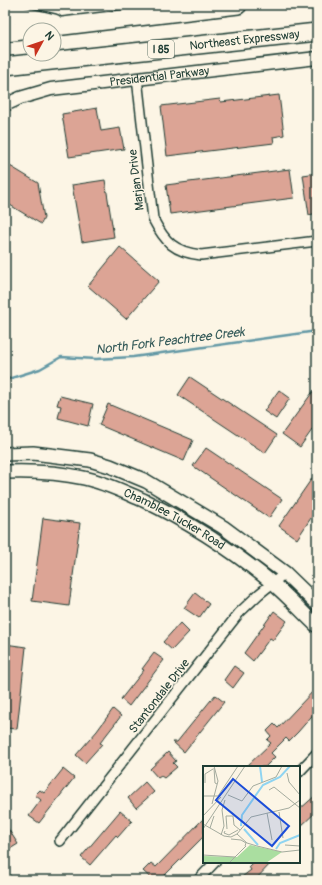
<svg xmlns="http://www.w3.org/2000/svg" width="322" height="885" viewBox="0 0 322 885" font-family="Pangolin,sans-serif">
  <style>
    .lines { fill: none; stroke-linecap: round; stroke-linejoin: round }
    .stream { stroke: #6298a5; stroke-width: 2.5 }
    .building { fill: #dca495; stroke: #1f3d34 }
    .minor-casing { stroke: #1f3d34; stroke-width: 12 }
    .tertiary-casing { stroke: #1f3d34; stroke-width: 15 }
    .secondary-casing { stroke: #1f3d34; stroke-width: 16 }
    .motorway-casing { stroke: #1f3d34; stroke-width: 20 }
    .minor { stroke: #fcf5e5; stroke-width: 9 }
    .tertiary { stroke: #fcf5e5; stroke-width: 12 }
    .secondary { stroke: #fcf5e5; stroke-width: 13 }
    .motorway { stroke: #fcf5e5; stroke-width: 17 }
    .labels { text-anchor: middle; stroke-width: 3; stroke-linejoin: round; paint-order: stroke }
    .shield { fill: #fcf5e5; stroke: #617469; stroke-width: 1 }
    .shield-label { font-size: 11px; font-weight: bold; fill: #1f3d34 }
    .street-label { font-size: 12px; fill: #1f3d34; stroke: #fcf5e5 }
    .water-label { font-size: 13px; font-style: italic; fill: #355b5a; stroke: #fcf5e5 }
    .inset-river { fill: none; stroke: #8fd4f1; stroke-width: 2 }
    .inset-road { fill: none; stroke: #a4ab9e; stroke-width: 1 }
    .view { fill: #1d4ed8; fill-opacity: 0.15; stroke: #1d4ed8; stroke-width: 2 }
    .inset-edge { fill: none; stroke: #1f3d34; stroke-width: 2 }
  </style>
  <rect width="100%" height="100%" fill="#fcf5e5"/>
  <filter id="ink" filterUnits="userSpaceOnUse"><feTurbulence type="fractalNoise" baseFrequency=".025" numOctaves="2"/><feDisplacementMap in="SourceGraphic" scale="8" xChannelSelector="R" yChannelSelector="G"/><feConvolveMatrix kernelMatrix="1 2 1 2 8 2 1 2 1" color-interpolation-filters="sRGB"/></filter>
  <g filter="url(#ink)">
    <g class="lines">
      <path class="stream" d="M5,380L40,369L61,357L96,359L133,357L317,331"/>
    </g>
    <g class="building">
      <path d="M279,95L284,135L273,137L274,143L167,156L161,106L220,99L221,102Z"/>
      <path d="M97,108L101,131L120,128L124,149L69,157L62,114Z"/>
      <path d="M5,163L38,183L44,218L41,224L5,202Z"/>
      <path d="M290,169L294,198L170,214L166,185Z"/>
      <path d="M317,173V213L309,215L303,175Z"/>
      <path d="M105,180L114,237L82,242L72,185Z"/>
      <path d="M120,247L159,281L126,319L88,286Z"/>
      <path d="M190,377L277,435L265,453L178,395Z"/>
      <path d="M317,386V423L300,447L282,434Z"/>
      <path d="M279,390L290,398L276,419L264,411Z"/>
      <path d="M60,396L93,404L88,426L58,418L61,406L57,405Z"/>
      <path d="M108,404L193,440L184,461L99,425Z"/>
      <path d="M206,448L282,499L269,518L193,466Z"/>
      <path d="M317,471V509L297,539L279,526Z"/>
      <path d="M43,518L80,523L69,606L32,601Z"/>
      <path d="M195,593L209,604L199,618L184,608Z"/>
      <path d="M274,611L287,621L273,640L270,638L253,661L244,653Z"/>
      <path d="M180,623L189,632L172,650L163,642Z"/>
      <path d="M5,644L26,647L17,729L5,728Z"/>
      <path d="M154,653L164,660L129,706L121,699L144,670L142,669Z"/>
      <path d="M234,666L244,673L233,688L224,680Z"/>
      <path d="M317,687V710L298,732L289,741L286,738L271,753L275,757L265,767H246L271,743L267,740L271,736L267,731L274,724L278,728Z"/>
      <path d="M215,695L224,702L184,752L173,742H177Z"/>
      <path d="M113,709L121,716L100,743L102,744L85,763L76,755L97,731Z"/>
      <path d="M168,752L176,761L173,763L177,767L164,778L161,776L158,778L150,769Z"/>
      <path d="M63,769L74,778L39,823L29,816L41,800L35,795L40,790L44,793Z"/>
      <path d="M145,782L154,792L136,808L128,798Z"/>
      <path d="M317,794V811L299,828V810Z"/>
      <path d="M120,811L132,821L118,837L116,835L90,865L81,857Z"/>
      <path d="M204,818V836L160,880H153L143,871L151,863L156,867Z"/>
      <path d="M5,824L18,844L5,852Z"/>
      <path d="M254,862H272L255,880H238L251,870L249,867Z"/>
    </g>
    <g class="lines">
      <defs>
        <g id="minor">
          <path d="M137,78L153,219C165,242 174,252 201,255L317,241"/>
          <path d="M299,772L317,753"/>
          <path d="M60,841L239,613L259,594L285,573"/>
          <path d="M198,880L215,862"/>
        </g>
        <g id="tertiary">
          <path id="s1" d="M5,105L20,98L51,89L317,58"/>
        </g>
        <g id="secondary">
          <path d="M5,454L33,453L90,460L110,466L146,481L223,527L285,573L317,604"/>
          <path id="s2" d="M5,472C32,471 57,472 84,478C104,482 124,492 143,500C189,522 232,550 271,582C287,595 302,612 317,626"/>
        </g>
        <g id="motorway">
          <path d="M5,16L21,15L54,23"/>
          <path d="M5,33L238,5"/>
          <path id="s3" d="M5,66L317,32"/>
        </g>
      </defs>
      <use href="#minor" class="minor-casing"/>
      <use href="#tertiary" class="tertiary-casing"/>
      <use href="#secondary" class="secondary-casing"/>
      <use href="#motorway" class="motorway-casing"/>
      <use href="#minor" class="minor"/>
      <use href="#tertiary" class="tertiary"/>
      <use href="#secondary" class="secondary"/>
      <use href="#motorway" class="motorway"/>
    </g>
  </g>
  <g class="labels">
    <rect class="shield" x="148" y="40" width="26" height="18" rx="3"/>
    <g class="shield-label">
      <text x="161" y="53">I 85</text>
    </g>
    <g class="street-label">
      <text dy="4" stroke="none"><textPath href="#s3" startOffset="241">Northeast Expressway</textPath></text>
      <text dy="4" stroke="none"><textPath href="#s1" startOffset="158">Presidential Parkway</textPath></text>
      <text transform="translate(136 180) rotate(-97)" y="4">Marjan Drive</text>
      <text dy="4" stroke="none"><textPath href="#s2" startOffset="179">Chamblee Tucker Road</textPath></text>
      <text transform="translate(159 696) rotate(-52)" y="4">Stantondale Drive</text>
    </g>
    <g class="water-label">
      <text transform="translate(170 340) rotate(-7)" y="5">North Fork Peachtree Creek</text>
    </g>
  </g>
  <g transform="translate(203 766)">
    <rect width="97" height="97" fill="#fcf5e5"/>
    <path d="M47,79L79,86L63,97H0V90L34,91Z" fill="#aadea0"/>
    <path class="inset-river" d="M57,0L59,16M38,60L39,49L60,19L77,11L87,0M41,63L55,79M73,83L77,77L97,69"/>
    <path class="inset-road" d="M11,2L12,17L14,18M84,7L86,16L97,29M2,17V8L10,3M66,24L71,21L97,42M25,29L39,35L50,20L73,11L79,0M0,30H15L35,0M9,38L15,15L11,0M76,46L80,72M64,47L69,74M0,50L18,31M0,58L21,70L28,71L34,68L48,51L86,42L97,34M7,62L11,50M0,63L42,0M24,63L23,50H30L31,59L37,64M22,65L21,67L26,69L35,64M34,68L44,77L54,80L79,86L97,84M18,69L21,60L19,44L22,34M28,73L38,74L43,77L42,80M82,79L97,80M0,89L32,91M26,97L43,80"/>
    <path class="view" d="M30,13L86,60L69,80L13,34Z"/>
    <rect width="97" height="97" class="inset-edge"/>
  </g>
  <rect width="322" height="885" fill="none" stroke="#fcf5e5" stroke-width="20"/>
  <rect x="10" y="10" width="302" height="865" fill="none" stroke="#1f3d34" stroke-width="1.5" filter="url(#ink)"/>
  <g transform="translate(42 42) rotate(50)"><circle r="19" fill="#fcf5e5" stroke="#a4ab9e"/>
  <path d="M0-3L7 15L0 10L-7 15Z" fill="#c8321e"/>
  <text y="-6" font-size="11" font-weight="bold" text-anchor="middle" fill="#1f3d34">N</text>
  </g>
</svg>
